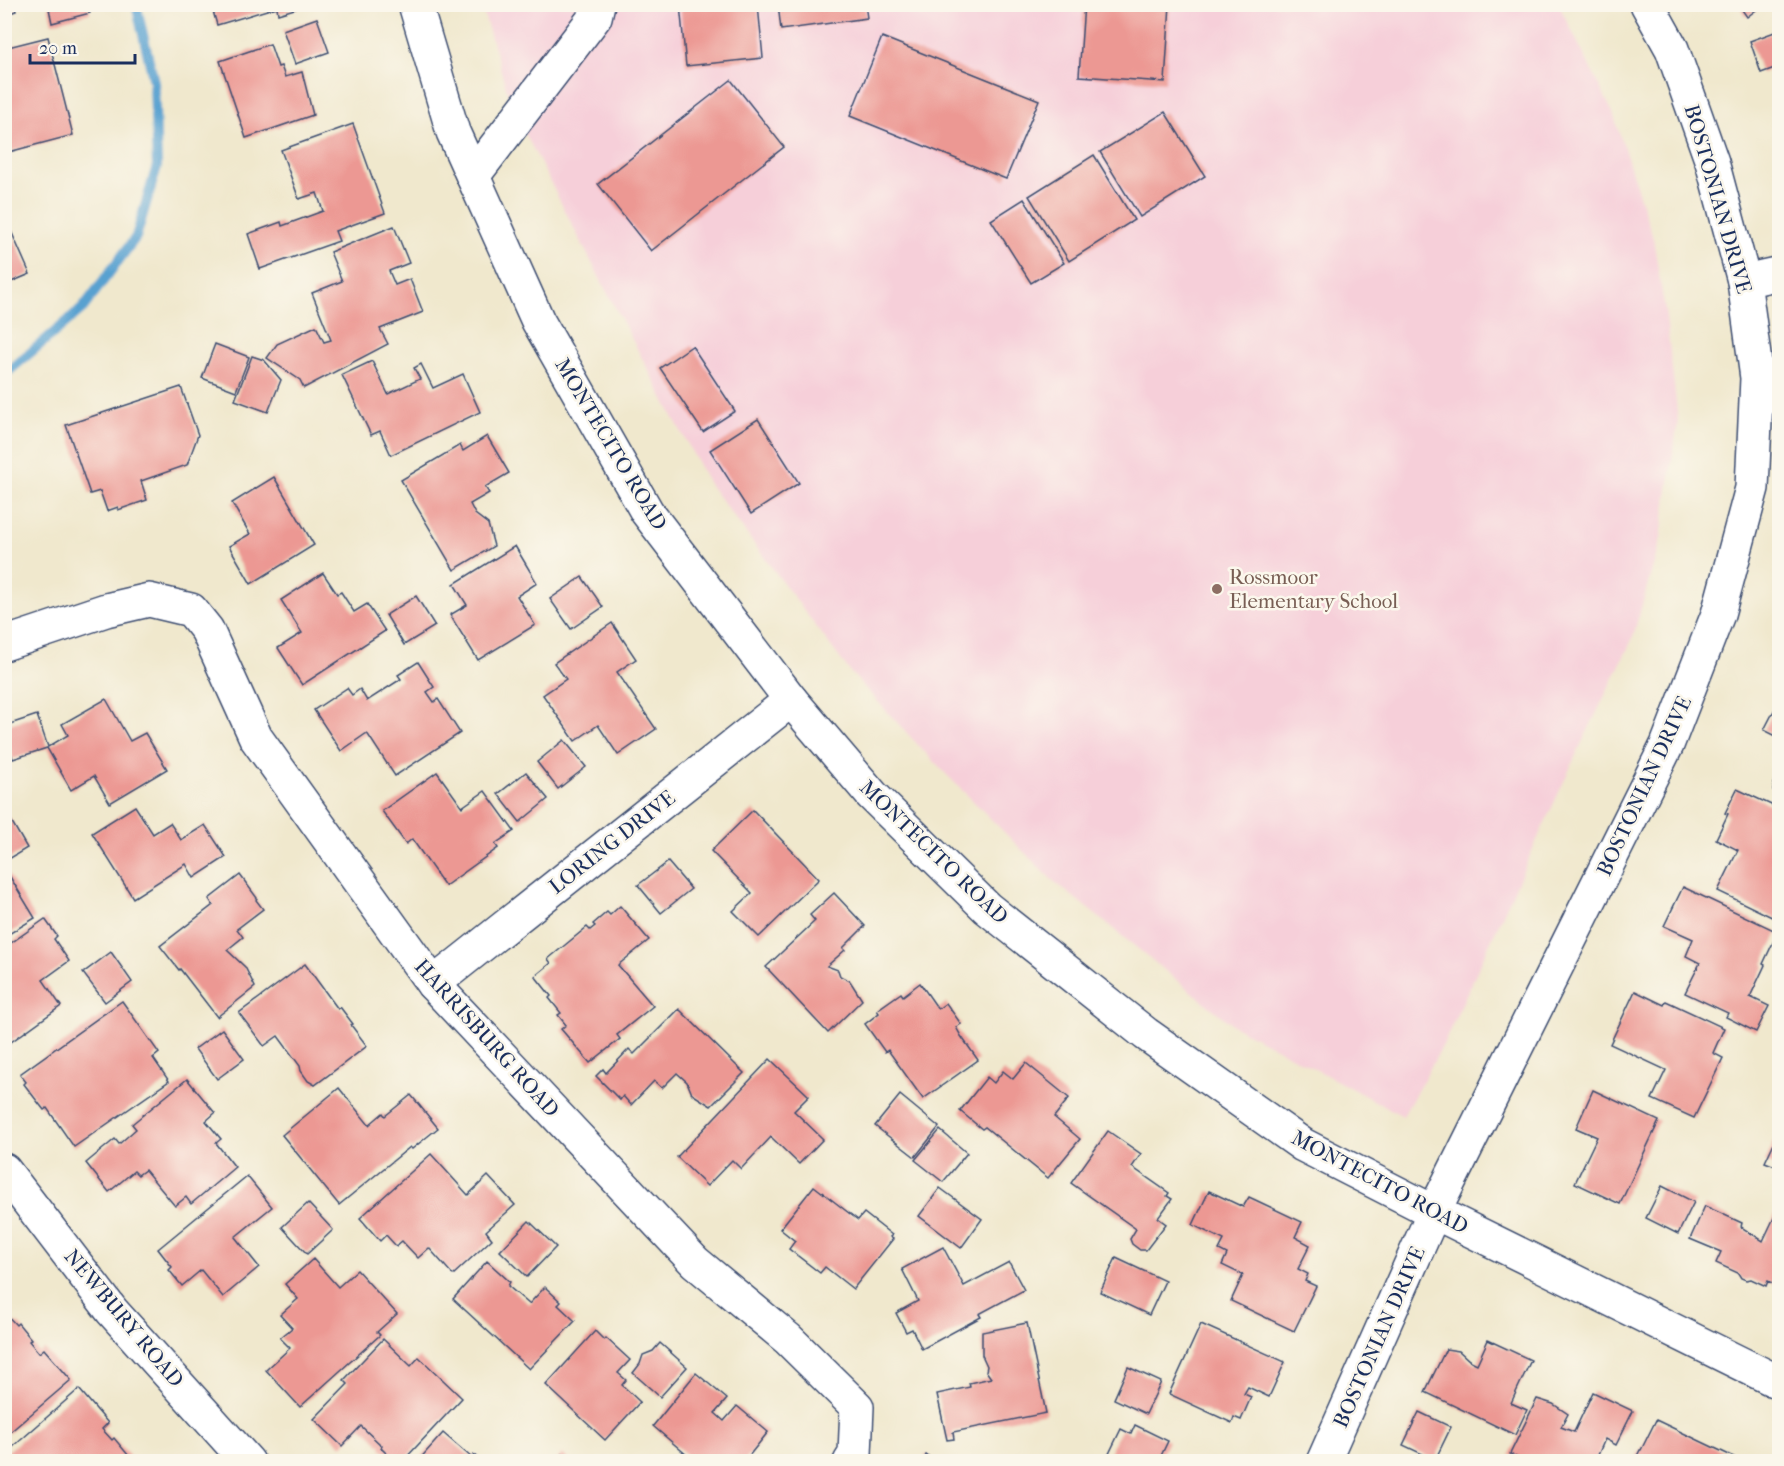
<svg xmlns="http://www.w3.org/2000/svg" width="1784" height="1466" viewBox="0 0 1784 1466" font-family="'IM FELL French Canon',serif">
  <style>
    .built { fill: #f6cfd9 }
    .lines { fill: none; stroke-linecap: round; stroke-linejoin: round }
    .stream { stroke: #59a1d0; stroke-width: 10 }
    .building { fill: #ec9893 }
    .minor-casing { stroke: #3b4b6f; stroke-width: 36 }
    .minor { stroke: #fff; stroke-width: 33 }
    .education-dot { fill: #8d6e63; stroke: #fbf7ec; stroke-width: 2 }
    .labels { text-anchor: middle; stroke-width: 5; stroke-linejoin: round; paint-order: stroke }
    .street-label { font-size: 21px; fill: #1b2f5e; stroke: #fbf7ec }
    .education-label { font-size: 21px; fill: #785e54; stroke: #fbf7ec; text-anchor: start }
  </style>
  <rect width="100%" height="100%" fill="#fbf7ec"/>
  <filter id="ink" filterUnits="userSpaceOnUse"><feTurbulence type="fractalNoise" baseFrequency=".0167" numOctaves="2"/><feDisplacementMap in="SourceGraphic" scale="12" xChannelSelector="R" yChannelSelector="G"/><feConvolveMatrix kernelMatrix="1 2 1 2 8 2 1 2 1" color-interpolation-filters="sRGB"/></filter>
  <filter id="wash" filterUnits="userSpaceOnUse"><feTurbulence type="fractalNoise" baseFrequency=".008" numOctaves="4" result="noise"/><feDisplacementMap in="SourceGraphic" scale="24" xChannelSelector="R" yChannelSelector="G"/><feGaussianBlur stdDeviation="1.35" result="paint"/><feColorMatrix in="noise" values="0 0 0 0 0 0 0 0 0 0 0 0 0 0 0 0 0 1.4 0 .05"/><feComposite in="paint" operator="in"/></filter>
  <g filter="url(#wash)">
    <rect width="100%" height="100%" fill="#f0e8cd"/>
    <path class="built" d="M481,5H1559L1613,113L1653,238L1666,317L1678,420L1661,538L1632,640L1576,755L1443,1045L1403,1116L1234,1026L1051,879L934,762L851,673L709,484L609,296L513,110Z"/>
    <g class="lines">
      <path class="stream" d="M4,372L10,370L83,308L136,237L157,166L154,82L136,4"/>
    </g>
    <g id="blocks">
      <g class="building">
        <path d="M4,4H14L16,11L4,15Z"/>
        <path d="M48,4H88L90,13L52,23Z"/>
        <path d="M211,4H308V5L278,14L277,7L217,25Z"/>
        <path d="M778,4H865L867,18L781,30Z"/>
        <path d="M1084,4H1170L1165,82L1079,76Z"/>
        <path d="M1738,4H1764L1747,17Z"/>
        <path d="M680,5H758L763,58L686,66Z"/>
        <path d="M317,18L329,52L295,64L283,30Z"/>
        <path d="M1780,30V66L1761,73L1750,41Z"/>
        <path d="M48,37L73,135L5,153V112L10,111L4,88L10,86L4,64V48Z"/>
        <path d="M882,37L1039,100L1006,179L850,116Z"/>
        <path d="M270,44L278,67L281,66L285,77L302,72L313,115L246,138L220,61Z"/>
        <path d="M731,80L784,147L651,251L598,184Z"/>
        <path d="M1165,112L1205,176L1140,217L1100,152Z"/>
        <path d="M353,124L385,213L335,231L339,241L260,269L248,234L281,222L282,226L323,211L317,193L299,199L281,150Z"/>
        <path d="M1094,155L1134,220L1069,261L1029,196Z"/>
        <path d="M1024,199L1064,263L1031,283L991,220Z"/>
        <path d="M4,215L30,274L4,285Z"/>
        <path d="M394,226L409,263L389,271L395,285L410,279L423,312L380,329L388,344L304,388L300,380L267,358L277,344L316,326L324,342L331,340L312,293L342,281L330,252Z"/>
        <path d="M215,344L249,357L236,391L202,378Z"/>
        <path d="M692,346L735,411L703,432L660,368Z"/>
        <path d="M252,356L264,360L281,380L268,412L235,400Z"/>
        <path d="M372,361L388,394L420,379L414,368L421,364L433,388L463,374L480,412L391,455L380,431L371,435L342,375Z"/>
        <path d="M181,387L198,435L187,465L141,481L147,500L118,510V507L107,511L100,491L90,494L66,425Z"/>
        <path d="M758,419L799,483L751,514L710,450Z"/>
        <path d="M487,436L509,473L485,487L489,493L470,504L475,514L488,524L494,546L454,570L401,480L460,445L463,451Z"/>
        <path d="M274,477L314,545L251,584L229,546L250,534L232,503Z"/>
        <path d="M515,546L537,583L517,596L535,625L478,660L450,615L467,605L454,584Z"/>
        <path d="M323,573L337,594L341,592L354,612L367,604L385,631L302,685L278,648L302,633L281,600Z"/>
        <path d="M582,577L603,607L571,629L550,599Z"/>
        <path d="M416,596L435,626L404,645L386,615Z"/>
        <path d="M612,623L636,659L617,672L656,729L618,755L598,725L575,741L543,695L566,679L554,663Z"/>
        <path d="M418,662L434,687L427,692L434,702L438,699L460,733L395,776L367,733L341,751L314,710L347,688L352,695L360,689L367,701L401,679L398,675Z"/>
        <path d="M106,699L130,741L145,733L167,769L110,803L94,776L71,790L47,748L13,759L4,732V726L37,715L48,747L68,735L62,724Z"/>
        <path d="M1780,699V738L1764,730Z"/>
        <path d="M564,740L586,767L558,789L537,762Z"/>
        <path d="M1780,768V793L1773,790L1776,773Z"/>
        <path d="M437,772L462,807L485,791L514,831L495,844L498,848L445,886L412,839L406,844L382,811Z"/>
        <path d="M526,772L548,799L520,822L498,794Z"/>
        <path d="M1737,789L1780,809V921L1718,891L1738,850L1716,839L1728,814L1725,813Z"/>
        <path d="M135,806L153,834L170,823L181,840L205,825L226,857L194,878L186,864L133,898L92,833Z"/>
        <path d="M753,810L819,879L759,937L733,911L752,893L711,851Z"/>
        <path d="M9,817L27,848L4,862V820Z"/>
        <path d="M668,862L691,889L661,913L638,885Z"/>
        <path d="M4,867L35,918L4,937Z"/>
        <path d="M240,875L257,898L256,900L263,909L237,929L243,937L227,950L245,967L255,987L217,1017L180,969L179,970L160,946L213,905L209,899Z"/>
        <path d="M1683,887L1778,932L1763,964L1765,965L1750,997L1769,1006L1756,1032L1726,1017L1728,1013L1685,993L1700,963L1686,956L1693,939L1664,926Z"/>
        <path d="M834,893L865,926L843,948L845,950L827,966L838,970L840,976L850,981L862,1000L828,1033L766,967L815,921L810,915Z"/>
        <path d="M620,906L649,940L618,965L653,1006L617,1035L620,1039L590,1063L561,1029L566,1025L558,1015L561,1013L549,998L551,996L535,976L551,963L548,959L587,927L590,930L595,926L593,924L607,912L610,915Z"/>
        <path d="M45,919L57,936L54,939L69,961L43,980L61,1006L4,1047V948Z"/>
        <path d="M111,952L132,982L105,1002L83,973Z"/>
        <path d="M305,964L338,1009L340,1007L353,1024L351,1025L367,1046L315,1085L308,1081L301,1071L300,1066L278,1036L264,1046L239,1013Z"/>
        <path d="M920,983L938,1009L946,1003L961,1024L956,1027L961,1036L978,1060L923,1099L888,1050L885,1052L865,1024L879,1013L877,1010L901,993L903,996Z"/>
        <path d="M1635,991L1664,1005L1666,1001L1724,1028L1713,1053L1723,1058L1694,1118L1652,1099L1666,1070L1610,1044Z"/>
        <path d="M122,1001L159,1053L153,1058L169,1081L74,1147L47,1108L44,1110L37,1101L24,1084L26,1082L20,1074Z"/>
        <path d="M679,1009L744,1073L711,1106L692,1094L687,1082L677,1073L662,1088L654,1081L631,1105L623,1096L620,1100L596,1076L603,1069L606,1073L629,1049L634,1054Z"/>
        <path d="M222,1029L244,1059L217,1079L195,1049Z"/>
        <path d="M770,1059L809,1096L794,1111L823,1139L799,1164L771,1137L741,1169L732,1160L707,1186L677,1157Z"/>
        <path d="M1026,1063L1069,1098L1054,1117L1080,1139L1048,1178L985,1127L982,1129L960,1111L987,1077L994,1083L1003,1071L1013,1079Z"/>
        <path d="M187,1079L215,1113L206,1121L221,1139L216,1143L235,1167L191,1204L186,1197L175,1206L145,1170L138,1175L134,1171L109,1192L86,1163L115,1139L119,1144L136,1129L132,1124Z"/>
        <path d="M339,1088L369,1125L383,1113L385,1116L411,1095L438,1128L412,1149L410,1147L339,1205L282,1135Z"/>
        <path d="M1593,1090L1659,1121L1620,1204L1575,1183L1597,1137L1576,1128Z"/>
        <path d="M900,1095L939,1127L915,1157L875,1126Z"/>
        <path d="M940,1130L967,1153L943,1182L915,1160Z"/>
        <path d="M1780,1130V1168L1765,1162Z"/>
        <path d="M1108,1131L1141,1154L1132,1167L1169,1193L1167,1196L1172,1199L1158,1218L1166,1224L1146,1250H1140L1132,1244L1130,1239L1136,1229L1071,1183Z"/>
        <path d="M431,1154L468,1195L488,1176L515,1205L486,1231L492,1239L453,1275L429,1248L418,1258L402,1241L396,1246L386,1235L380,1241L360,1218Z"/>
        <path d="M247,1176L272,1207L235,1237L259,1267L223,1297L201,1270L182,1286L169,1270L172,1267L158,1249Z"/>
        <path d="M814,1186L858,1220L864,1213L892,1235L890,1237L893,1239L853,1289L825,1267L820,1273L789,1249L795,1241L780,1229Z"/>
        <path d="M1662,1186L1694,1202L1678,1234L1646,1218Z"/>
        <path d="M940,1188L982,1219L961,1248L919,1216Z"/>
        <path d="M1209,1191L1243,1207L1249,1197L1302,1222L1295,1237L1310,1245L1298,1269L1308,1274L1305,1281L1316,1286L1294,1331L1231,1301L1243,1275L1222,1265L1227,1254L1219,1250L1224,1240L1193,1225Z"/>
        <path d="M308,1203L333,1230L307,1254L282,1227Z"/>
        <path d="M1780,1205V1287L1768,1281L1766,1286L1751,1279L1746,1280L1741,1278L1738,1273L1716,1263L1721,1252L1690,1239L1705,1206L1742,1223L1741,1227L1763,1241Z"/>
        <path d="M529,1221L556,1247L527,1277L500,1251Z"/>
        <path d="M943,1247L964,1286L1009,1262L1024,1290L979,1314L981,1317L922,1349L912,1329L906,1332L896,1313L918,1301L902,1269Z"/>
        <path d="M1116,1258L1165,1281L1149,1315L1100,1292Z"/>
        <path d="M313,1259L338,1287L357,1270L397,1314L377,1332L380,1335L300,1407L266,1370L290,1348L280,1338L292,1328L280,1315L298,1299L285,1284Z"/>
        <path d="M487,1261L510,1282L508,1286L529,1304L545,1287L561,1302L558,1305L575,1321L529,1369L453,1299Z"/>
        <path d="M4,1312L16,1325L18,1323L31,1339L29,1341L39,1353L44,1349L71,1380L9,1433L4,1428Z"/>
        <path d="M1027,1323L1046,1413L953,1432L954,1439L947,1440L937,1394L970,1387L969,1383L991,1378L986,1371L987,1366L982,1355V1332Z"/>
        <path d="M1201,1324L1285,1362L1269,1397L1248,1387L1244,1394L1251,1397L1241,1420L1234,1417L1232,1423L1169,1394Z"/>
        <path d="M595,1331L604,1340L606,1338L630,1360L618,1373L626,1380L622,1385L640,1402L605,1440L546,1385Z"/>
        <path d="M383,1339L411,1366L419,1357L462,1398L402,1462H395L381,1448L382,1446L361,1426L342,1446L314,1419L348,1384L344,1380Z"/>
        <path d="M1488,1340L1531,1360L1511,1403L1527,1410L1515,1435L1425,1392L1446,1349L1459,1351L1469,1360L1477,1364Z"/>
        <path d="M660,1343L687,1367L660,1397L633,1373L640,1364L643,1355L653,1351Z"/>
        <path d="M1128,1367L1161,1382L1146,1414L1114,1399Z"/>
        <path d="M696,1373L727,1399L715,1413L724,1421L737,1406L768,1432L744,1462H695L653,1426Z"/>
        <path d="M79,1389L108,1423L102,1429L112,1440L114,1438L134,1462H13L6,1453Z"/>
        <path d="M1593,1392L1633,1411L1616,1445L1605,1439L1595,1462H1526L1510,1454L1537,1399L1553,1404L1568,1414L1561,1427L1574,1432Z"/>
        <path d="M1419,1412L1451,1427L1435,1460L1403,1445Z"/>
        <path d="M1656,1420L1744,1462H1634L1640,1450H1641Z"/>
        <path d="M1135,1425L1168,1441L1158,1462H1105L1121,1429L1131,1434Z"/>
        <path d="M443,1433L472,1458L474,1455L482,1462H417Z"/>
        <path d="M562,1454L571,1462H556Z"/>
        <path d="M926,1455L939,1462H923Z"/>
      </g>
    </g>
  </g>
  <g filter="url(#ink)">
    <use href="#blocks" fill-opacity="0" stroke="#3b4b6f" stroke-width="1.5"/>
    <g class="lines">
      <defs>
        <g id="minor">
          <path d="M415,4L453,132L538,321L647,512L791,700L872,795L987,908L1146,1034L1303,1145L1434,1212L1780,1383"/>
          <path d="M473,176L595,17L598,4"/>
          <path d="M1744,281L1780,273"/>
          <path d="M4,644L106,610L149,600L191,610L207,630L256,738L433,984L695,1262L788,1339L857,1407L855,1454L850,1462"/>
          <path d="M433,984L791,700"/>
          <path d="M4,1170L112,1311L248,1462"/>
          <path d="M1323,1462L1434,1212L1667,745L1718,614L1752,488L1757,378L1744,281L1712,162L1672,49L1647,4"/>
        </g>
      </defs>
      <use href="#minor" class="minor-casing"/>
      <use href="#minor" class="minor"/>
    </g>
  </g>
  <circle class="education-dot" cx="1217" cy="589" r="6"/>
  <g class="labels">
    <g class="street-label">
      <text transform="translate(1718 199) rotate(74)" y="7">BOSTONIAN DRIVE</text>
      <text transform="translate(611 444) rotate(59)" y="7">MONTECITO ROAD</text>
      <text transform="translate(1644 786) rotate(-65)" y="7">BOSTONIAN DRIVE</text>
      <text transform="translate(612 842) rotate(-38)" y="7">LORING DRIVE</text>
      <text transform="translate(934 852) rotate(44)" y="7">MONTECITO ROAD</text>
      <text transform="translate(487 1038) rotate(48)" y="7">HARRISBURG ROAD</text>
      <text transform="translate(1380 1182) rotate(28)" y="7">MONTECITO ROAD</text>
      <text transform="translate(124 1318) rotate(50)" y="7">NEWBURY ROAD</text>
      <text transform="translate(1379 1337) rotate(-66)" y="7">BOSTONIAN DRIVE</text>
    </g>
    <g class="education-label">
      <text x="1229" y="584">Rossmoor<tspan x="1229" dy="24">Elementary School</tspan></text>
    </g>
  </g>
  <rect width="1784" height="1466" fill="none" stroke="#fbf7ec" stroke-width="24"/>
  <path d="M30 54v9h105v-9" fill="none" stroke="#1b2f5e" stroke-width="3"/>
  <text x="39" y="54" font-size="18" fill="#1b2f5e" stroke="#fbf7ec" stroke-width="4.5" paint-order="stroke">20 m</text>
</svg>
